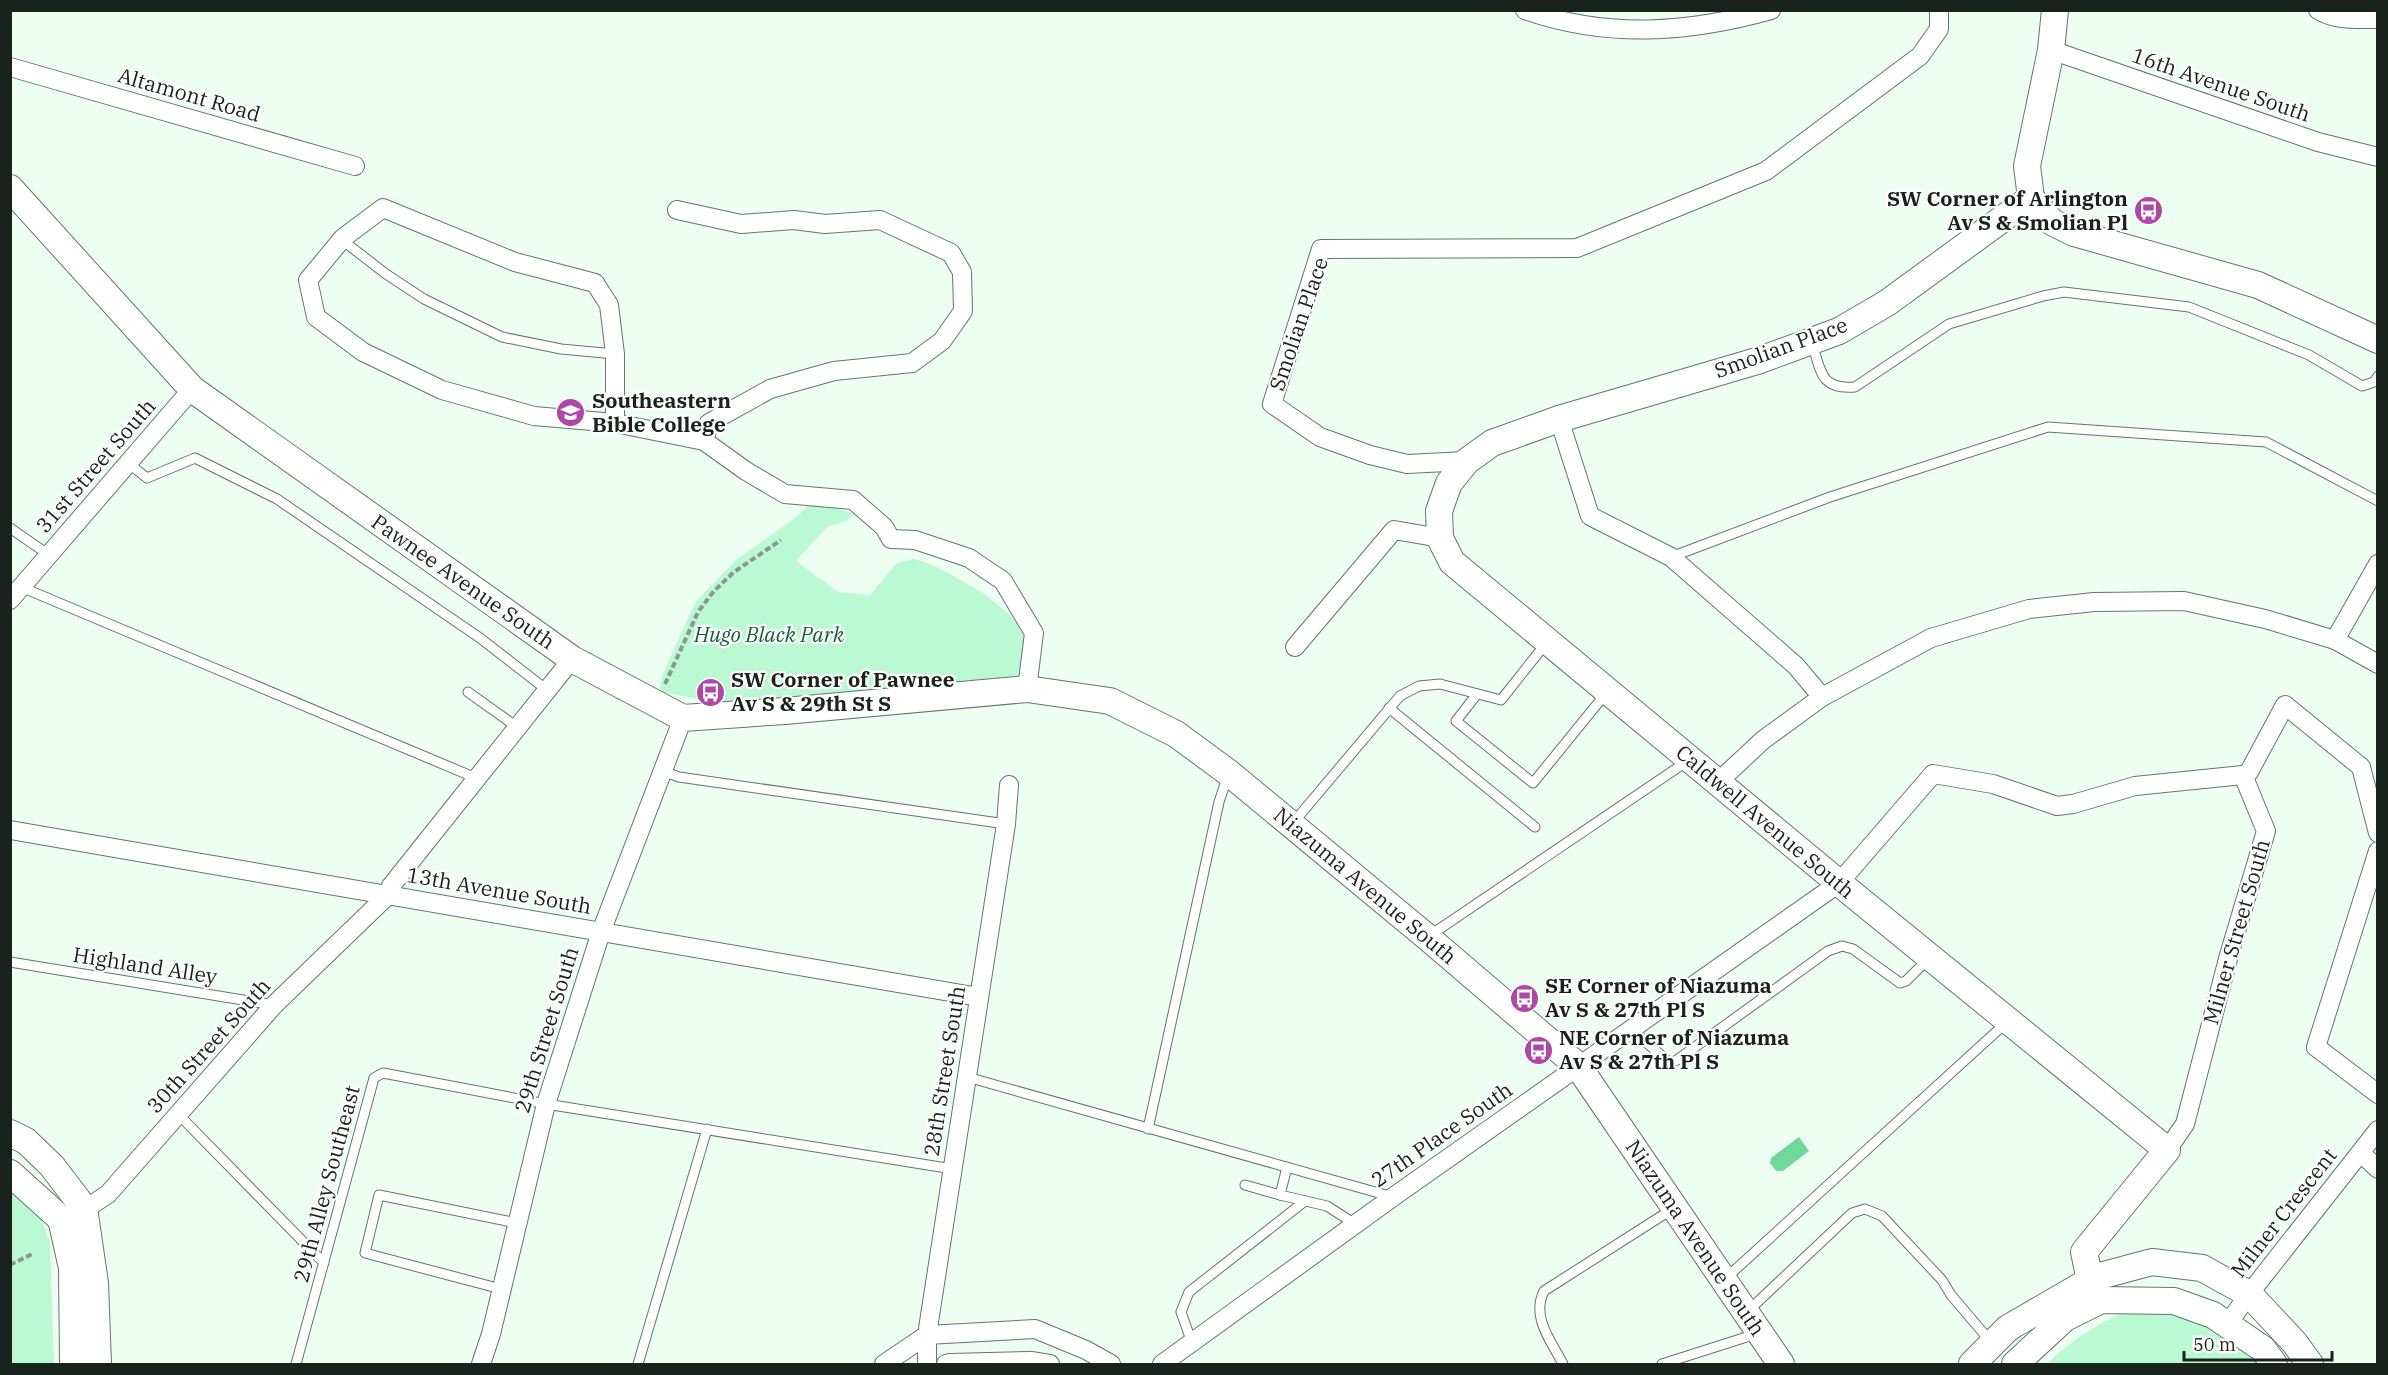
<svg xmlns="http://www.w3.org/2000/svg" width="2388" height="1375" viewBox="0 0 2388 1375" font-family="'IBM Plex Serif',serif">
  <style>
    .green { fill: #bbf9d2 }
    .water { fill: #71d89c }
    .lines { fill: none; stroke-linecap: round; stroke-linejoin: round }
    .lane-casing { stroke: #627769; stroke-width: 11 }
    .street-casing { stroke: #627769; stroke-width: 20 }
    .secondary-casing { stroke: #627769; stroke-width: 28 }
    .path { stroke: #8a988e; stroke-width: 4; stroke-dasharray: 6 3; stroke-linecap: butt }
    .lane { stroke: #fff; stroke-width: 9 }
    .street { stroke: #fff; stroke-width: 18 }
    .secondary { stroke: #fff; stroke-width: 26 }
    .labels { text-anchor: middle; stroke-width: 4.5; stroke-linejoin: round; paint-order: stroke }
    .street-label { font-size: 21px; fill: #19221c; stroke: #fff }
    .poi-label { font-size: 21px; font-weight: bold; fill: #19221c; stroke: #fff; text-anchor: start }
    .park-label { font-size: 21px; font-style: italic; fill: #13603a; stroke: #fff }
  </style>
  <rect width="100%" height="100%" fill="#edfff2"/>
  <g class="green">
    <path d="M808,503L823,504L854,514L845,522L827,527L796,561L838,592L870,595L897,563L913,559L922,561L943,570L983,593L1008,613L1027,635L1026,648L1018,684L726,705L663,692L660,688L662,676L695,603L737,559L790,522L806,508Z"/>
    <path d="M10,1182L36,1203L50,1243L54,1364H11Z"/>
    <path d="M2168,1307L2246,1348L2258,1364H2047C2069,1343 2100,1320 2130,1310C2141,1306 2156,1308 2168,1307Z"/>
  </g>
  <path class="water" d="M1799,1137L1809,1151L1783,1171H1776L1770,1163L1771,1158Z"/>
  <g class="lines">
    <defs>
      <g id="lane">
        <path d="M342,240L386,274L424,299L502,337L561,349L615,354"/>
        <path d="M1812,343C1821,371 1820,390 1855,387L1949,324L2043,296L2064,292L2189,307L2309,355L2362,386L2374,382L2378,376"/>
        <path d="M128,463L147,478L195,458L277,499L480,638L547,690"/>
        <path d="M10,528L49,555"/>
        <path d="M1671,557L1830,497L2048,427L2266,442L2378,501"/>
        <path d="M21,587L476,778"/>
        <path d="M468,692L517,727"/>
        <path d="M1477,694L1456,721L1533,783L1607,692"/>
        <path d="M1389,708L1535,827"/>
        <path d="M662,771L679,777L1006,824"/>
        <path d="M1293,823L1400,696L1419,686L1440,684L1501,700L1547,642"/>
        <path d="M1429,936L1689,760"/>
        <path d="M10,962L274,1005"/>
        <path d="M1631,1029L1670,1063L1677,1060L1828,951L1842,946L1853,949L1900,983L1906,981L1929,958"/>
        <path d="M967,1077L1393,1197"/>
        <path d="M178,1114L324,1263"/>
        <path d="M1148,1129L1219,802L1228,775"/>
        <path d="M1287,1167L1280,1195L1327,1206L1355,1224"/>
        <path d="M1245,1185L1280,1195"/>
        <path d="M1725,1279L2008,1021"/>
        <path d="M501,1289L365,1253L379,1195L517,1223"/>
        <path d="M1747,1312L1852,1213L1865,1209L1882,1216L1942,1280L1951,1295L1991,1342"/>
        <path d="M1192,1343L1181,1312L1189,1292L1305,1201"/>
        <path d="M296,1364L374,1078L383,1073L546,1104L953,1169"/>
        <path d="M638,1364L707,1129"/>
        <path d="M1563,1364C1551,1341 1531,1317 1544,1291L1674,1208"/>
        <path d="M1662,1364L1756,1334"/>
      </g>
      <g id="street">
        <path d="M1525,10C1608,39 1688,33 1771,10"/>
        <path d="M2318,10C2336,21 2357,19 2378,19"/>
        <path d="M2051,50L2318,142L2378,157"/>
        <path d="M10,67L355,166"/>
        <path d="M383,208L515,262L595,283L609,305L615,354V423L534,416L442,390L363,352L316,317L308,280L343,238Z"/>
        <path d="M677,210L741,224L794,220L825,224L880,220L951,253L962,272L963,311L942,341L912,363L834,371L770,389L709,423L704,441L746,471L785,494L853,500L884,527L891,539L915,540L969,558L1003,581L1034,633L1027,689"/>
        <path d="M1559,419L1590,516L1671,557L1796,666L1822,697"/>
        <path d="M615,423L704,441"/>
        <path d="M1467,461L1407,464L1370,455L1320,437L1272,404L1321,249L1577,248L1766,171L1920,56L1939,29V10"/>
        <path d="M10,600L192,389"/>
        <path d="M2335,640L2378,564"/>
        <path d="M1295,647L1394,530L1440,538"/>
        <path d="M2243,775L2249,772L2285,705L2361,767L2378,833"/>
        <path d="M1718,782L1763,740L1822,697L1931,638L2029,609L2094,602L2184,601L2265,619L2335,640L2378,664"/>
        <path d="M10,830L979,997"/>
        <path d="M2378,851L2316,1047L2378,1094"/>
        <path d="M2167,1150L2185,1124L2229,955L2266,831L2243,775"/>
        <path d="M2361,1153L2378,1169"/>
        <path d="M74,1213L90,1206L108,1194L274,1005L388,895L391,886L572,659"/>
        <path d="M2227,1325L2249,1294L2378,1130"/>
        <path d="M481,1364L491,1334L546,1104L601,932L683,718"/>
        <path d="M884,1364L927,1335L1035,1329L1086,1350L1111,1364"/>
        <path d="M927,1364V1335L1006,824L1009,785"/>
        <path d="M946,1364L950,1363L1031,1361L1050,1364"/>
        <path d="M1162,1364L1393,1197L1839,883L1933,774L1993,784L2057,806L2073,804L2135,786L2243,775"/>
      </g>
      <g id="secondary">
        <path d="M2055,10L2051,50L2027,166L2031,198L2052,222L2074,233L2258,285L2378,340"/>
        <path d="M10,188L192,389L572,659L683,718L785,711L1027,689L1110,701L1176,734L1229,773L1427,937L1578,1066L1781,1364"/>
        <path d="M2031,198L1887,303L1839,331L1757,361L1559,419L1492,443L1467,461L1449,483L1439,511L1440,538L1452,562L1839,883L2167,1150L2084,1252L2095,1303"/>
        <path d="M10,1133L26,1141L52,1166L84,1208L95,1283L98,1364"/>
        <path d="M10,1173L61,1219L72,1268L73,1364"/>
        <path d="M1972,1364L2008,1328L2096,1277L2152,1262L2202,1268L2249,1294L2294,1342L2310,1364"/>
        <path d="M2015,1364L2065,1318L2101,1300L2174,1301L2213,1315L2263,1349L2274,1364"/>
      </g>
    </defs>
    <use href="#lane" class="lane-casing"/>
    <use href="#street" class="street-casing"/>
    <use href="#secondary" class="secondary-casing"/>
    <g class="path">
      <path d="M665,684L698,612L714,591L734,572L781,540"/>
      <path d="M10,1265L32,1254"/>
    </g>
    <use href="#lane" class="lane"/>
    <use href="#street" class="street"/>
    <use href="#secondary" class="secondary"/>
  </g>
  <defs>
    <symbol id="bus-disc" viewBox="-11 -11 22 22"><circle r="9.5" fill="#b046a7" stroke="#fff"/><path d="M-5-6H5V4H4V6H2V4H-2V6H-4V4H-5ZM-3.5-4V0h7V-4ZM-3.5 1.2v1.5H-2V1.2ZM2 1.2v1.5H3.5V1.2Z" fill="#fff"/></symbol>
    <symbol id="school-disc" viewBox="-11 -11 22 22"><circle r="9.5" fill="#b046a7" stroke="#fff"/><path d="M0-5L7-2L0 1L-7-2ZM-4 1L0 2.5L4 1V4Q0 6-4 4Z" fill="#fff"/></symbol>
  </defs>
  <g fill-rule="evenodd">
    <use href="#bus-disc" x="2132" y="194" width="33" height="33"/>
    <use href="#school-disc" x="554" y="396" width="33" height="33"/>
    <use href="#bus-disc" x="694" y="676" width="33" height="33"/>
    <use href="#bus-disc" x="1508" y="982" width="33" height="33"/>
    <use href="#bus-disc" x="1522" y="1034" width="33" height="33"/>
  </g>
  <g class="labels">
    <g class="street-label">
      <text transform="translate(2221 85) rotate(19)" y="7">16th Avenue South</text>
      <text transform="translate(189 95) rotate(16)" y="7">Altamont Road</text>
      <text transform="translate(1299 324) rotate(-71)" y="7">Smolian Place</text>
      <text transform="translate(1781 348) rotate(-20)" y="7">Smolian Place</text>
      <text transform="translate(96 466) rotate(-49)" y="7">31st Street South</text>
      <text transform="translate(463 582) rotate(35)" y="7">Pawnee Avenue South</text>
      <text transform="translate(1765 822) rotate(40)" y="7">Caldwell Avenue South</text>
      <text transform="translate(1365 886) rotate(40)" y="7">Niazuma Avenue South</text>
      <text transform="translate(499 891) rotate(10)" y="7">13th Avenue South</text>
      <text transform="translate(2237 932) rotate(-74)" y="7">Milner Street South</text>
      <text transform="translate(145 966) rotate(9)" y="7">Highland Alley</text>
      <text transform="translate(547 1030) rotate(-73)" y="7">29th Street South</text>
      <text transform="translate(209 1046) rotate(-48)" y="7">30th Street South</text>
      <text transform="translate(945 1071) rotate(-81)" y="7">28th Street South</text>
      <text transform="translate(1442 1135) rotate(-35)" y="7">27th Place South</text>
      <text transform="translate(327 1184) rotate(-75)" y="7">29th Alley Southeast</text>
      <text transform="translate(2284 1213) rotate(-52)" y="7">Milner Crescent</text>
      <text transform="translate(1695 1238) rotate(56)" y="7">Niazuma Avenue South</text>
    </g>
    <g class="poi-label">
      <text x="2128" y="206" text-anchor="end">SW Corner of Arlington<tspan x="2128" dy="24">Av S &amp; Smolian Pl</tspan></text>
      <text x="592" y="408">Southeastern<tspan x="592" dy="24">Bible College</tspan></text>
      <text x="731" y="687">SW Corner of Pawnee<tspan x="731" dy="24">Av S &amp; 29th St S</tspan></text>
      <text x="1545" y="993">SE Corner of Niazuma<tspan x="1545" dy="24">Av S &amp; 27th Pl S</tspan></text>
      <text x="1559" y="1045">NE Corner of Niazuma<tspan x="1559" dy="24">Av S &amp; 27th Pl S</tspan></text>
    </g>
    <g class="park-label">
      <text x="769" y="642">Hugo Black Park</text>
    </g>
  </g>
  <rect width="2388" height="1375" fill="none" stroke="#19221c" stroke-width="24"/>
  <path d="M2184 1351v9h148v-9" fill="none" stroke="#19221c" stroke-width="3"/>
  <text x="2193" y="1351" font-size="18" fill="#19221c" stroke="#ffffff" stroke-width="4.5" paint-order="stroke">50 m</text>
</svg>
